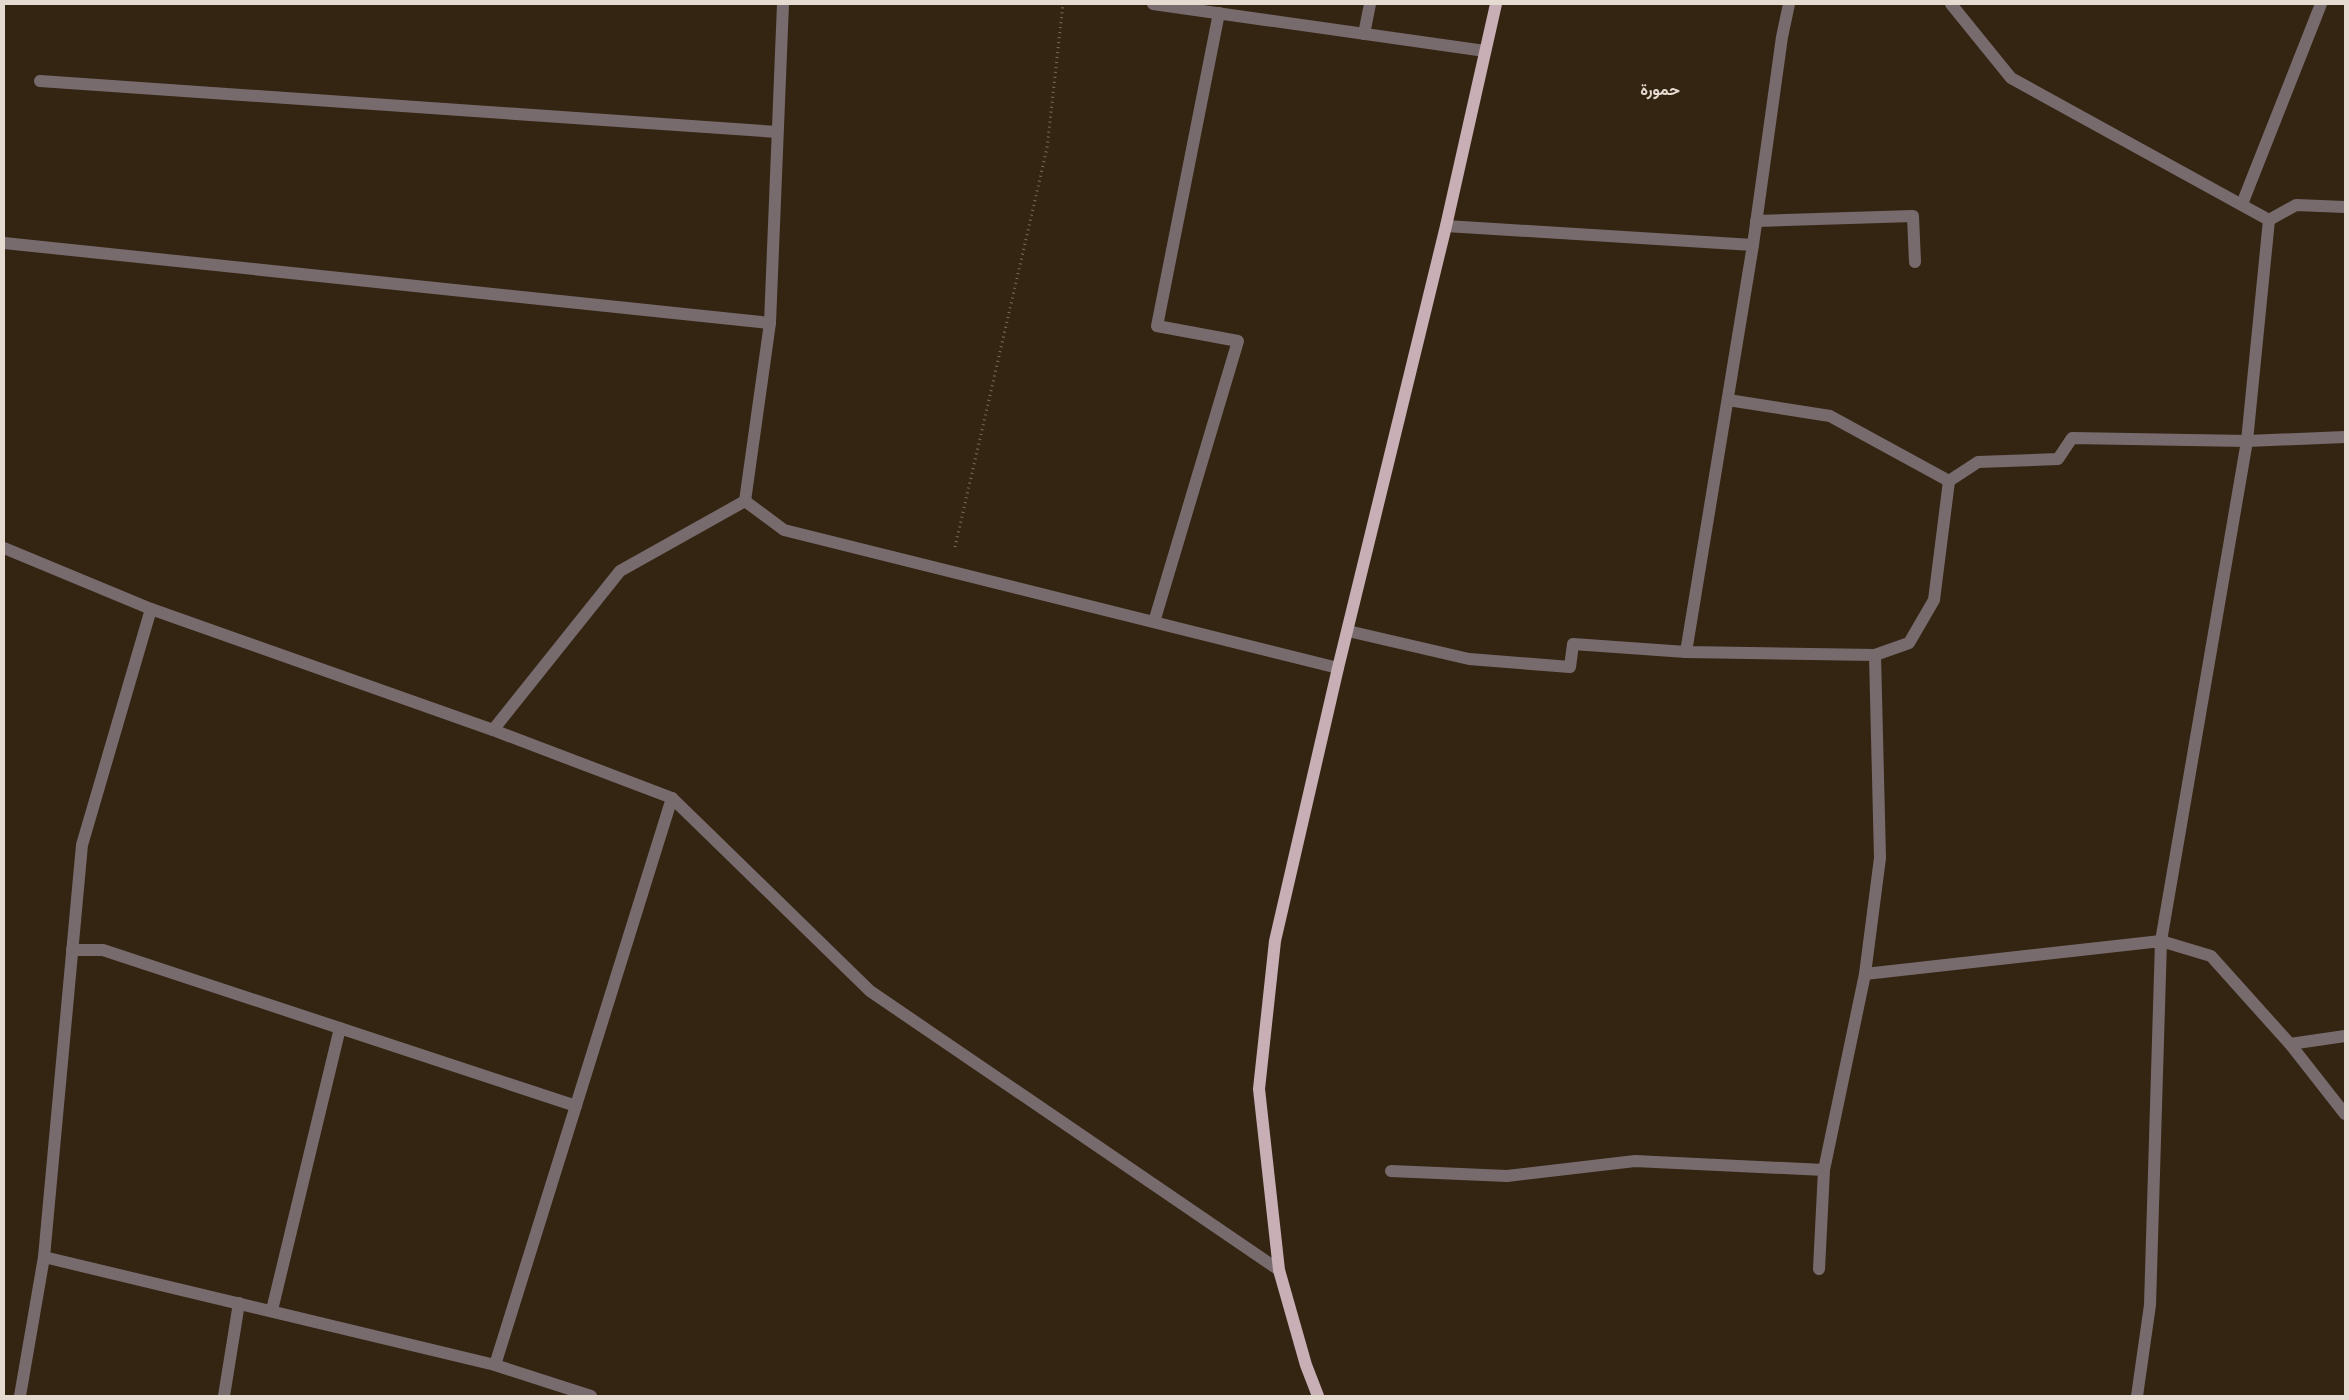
<svg xmlns="http://www.w3.org/2000/svg" width="2349" height="1400" viewBox="0 0 2349 1400" font-family="Overpass,Vazirmatn,sans-serif">
  <style>
    .lines { fill: none; stroke-linecap: round; stroke-linejoin: round }
    .path { stroke: #796c5d; stroke-width: 3; stroke-dasharray: 1 4; stroke-linecap: butt }
    .minor { stroke: #786b6e; stroke-width: 12 }
    .major { stroke: #c8aeb5; stroke-width: 12 }
    .labels { text-anchor: middle; stroke-width: 4; stroke-linejoin: round; paint-order: stroke }
    .quarter-label { font-size: 16px; font-weight: bold; fill: #e5dbd0; stroke: #342513 }
  </style>
  <rect width="100%" height="100%" fill="#342513"/>
  <g class="lines">
    <path class="path" d="M955,547L1047,148L1063,4"/>
    <g class="minor">
      <path d="M1153,4L1485,51"/>
      <path d="M1951,4L2011,78L2269,220L2247,441L2161,941L2211,956L2290,1044L2345,1114"/>
      <path d="M1364,34L1370,4"/>
      <path d="M40,81L777,132"/>
      <path d="M2242,204L2321,4"/>
      <path d="M2269,220L2296,205L2345,207"/>
      <path d="M1756,221L1913,216L1915,262"/>
      <path d="M1446,226L1753,245"/>
      <path d="M4,243L770,323"/>
      <path d="M1728,400L1830,416L1949,481L1978,462L2058,459L2072,438L2247,441L2345,437"/>
      <path d="M745,501L770,323L783,4"/>
      <path d="M4,548L151,609L493,730L672,798L870,991L1279,1270"/>
      <path d="M1154,622L1238,341L1157,326L1219,13"/>
      <path d="M1348,631L1469,659L1570,667L1573,644L1686,652L1875,655L1880,858L1865,974L2161,941L2150,1305L2137,1396"/>
      <path d="M1686,652L1753,245L1782,37L1789,4"/>
      <path d="M1875,655L1909,643L1934,600L1949,481"/>
      <path d="M493,730L620,571L745,501L784,530L1338,668"/>
      <path d="M72,950H103L576,1106"/>
      <path d="M2290,1044L2345,1036"/>
      <path d="M1391,1171L1507,1176L1635,1161L1824,1170"/>
      <path d="M44,1257L495,1365L591,1396"/>
      <path d="M1819,1269L1824,1170L1865,974"/>
      <path d="M272,1310L340,1028"/>
      <path d="M495,1365L672,798"/>
      <path d="M20,1396L44,1257L82,845L151,609"/>
      <path d="M224,1396L239,1303"/>
    </g>
    <path class="major" d="M1318,1396L1306,1365L1279,1270L1259,1089L1275,941L1338,668L1446,226L1496,4"/>
  </g>
  <g class="labels">
    <g class="quarter-label">
      <text x="1660" y="95">حمورة</text>
    </g>
  </g>
  <rect width="2349" height="1400" fill="none" stroke="#e5dbd0" stroke-width="10"/>
</svg>
